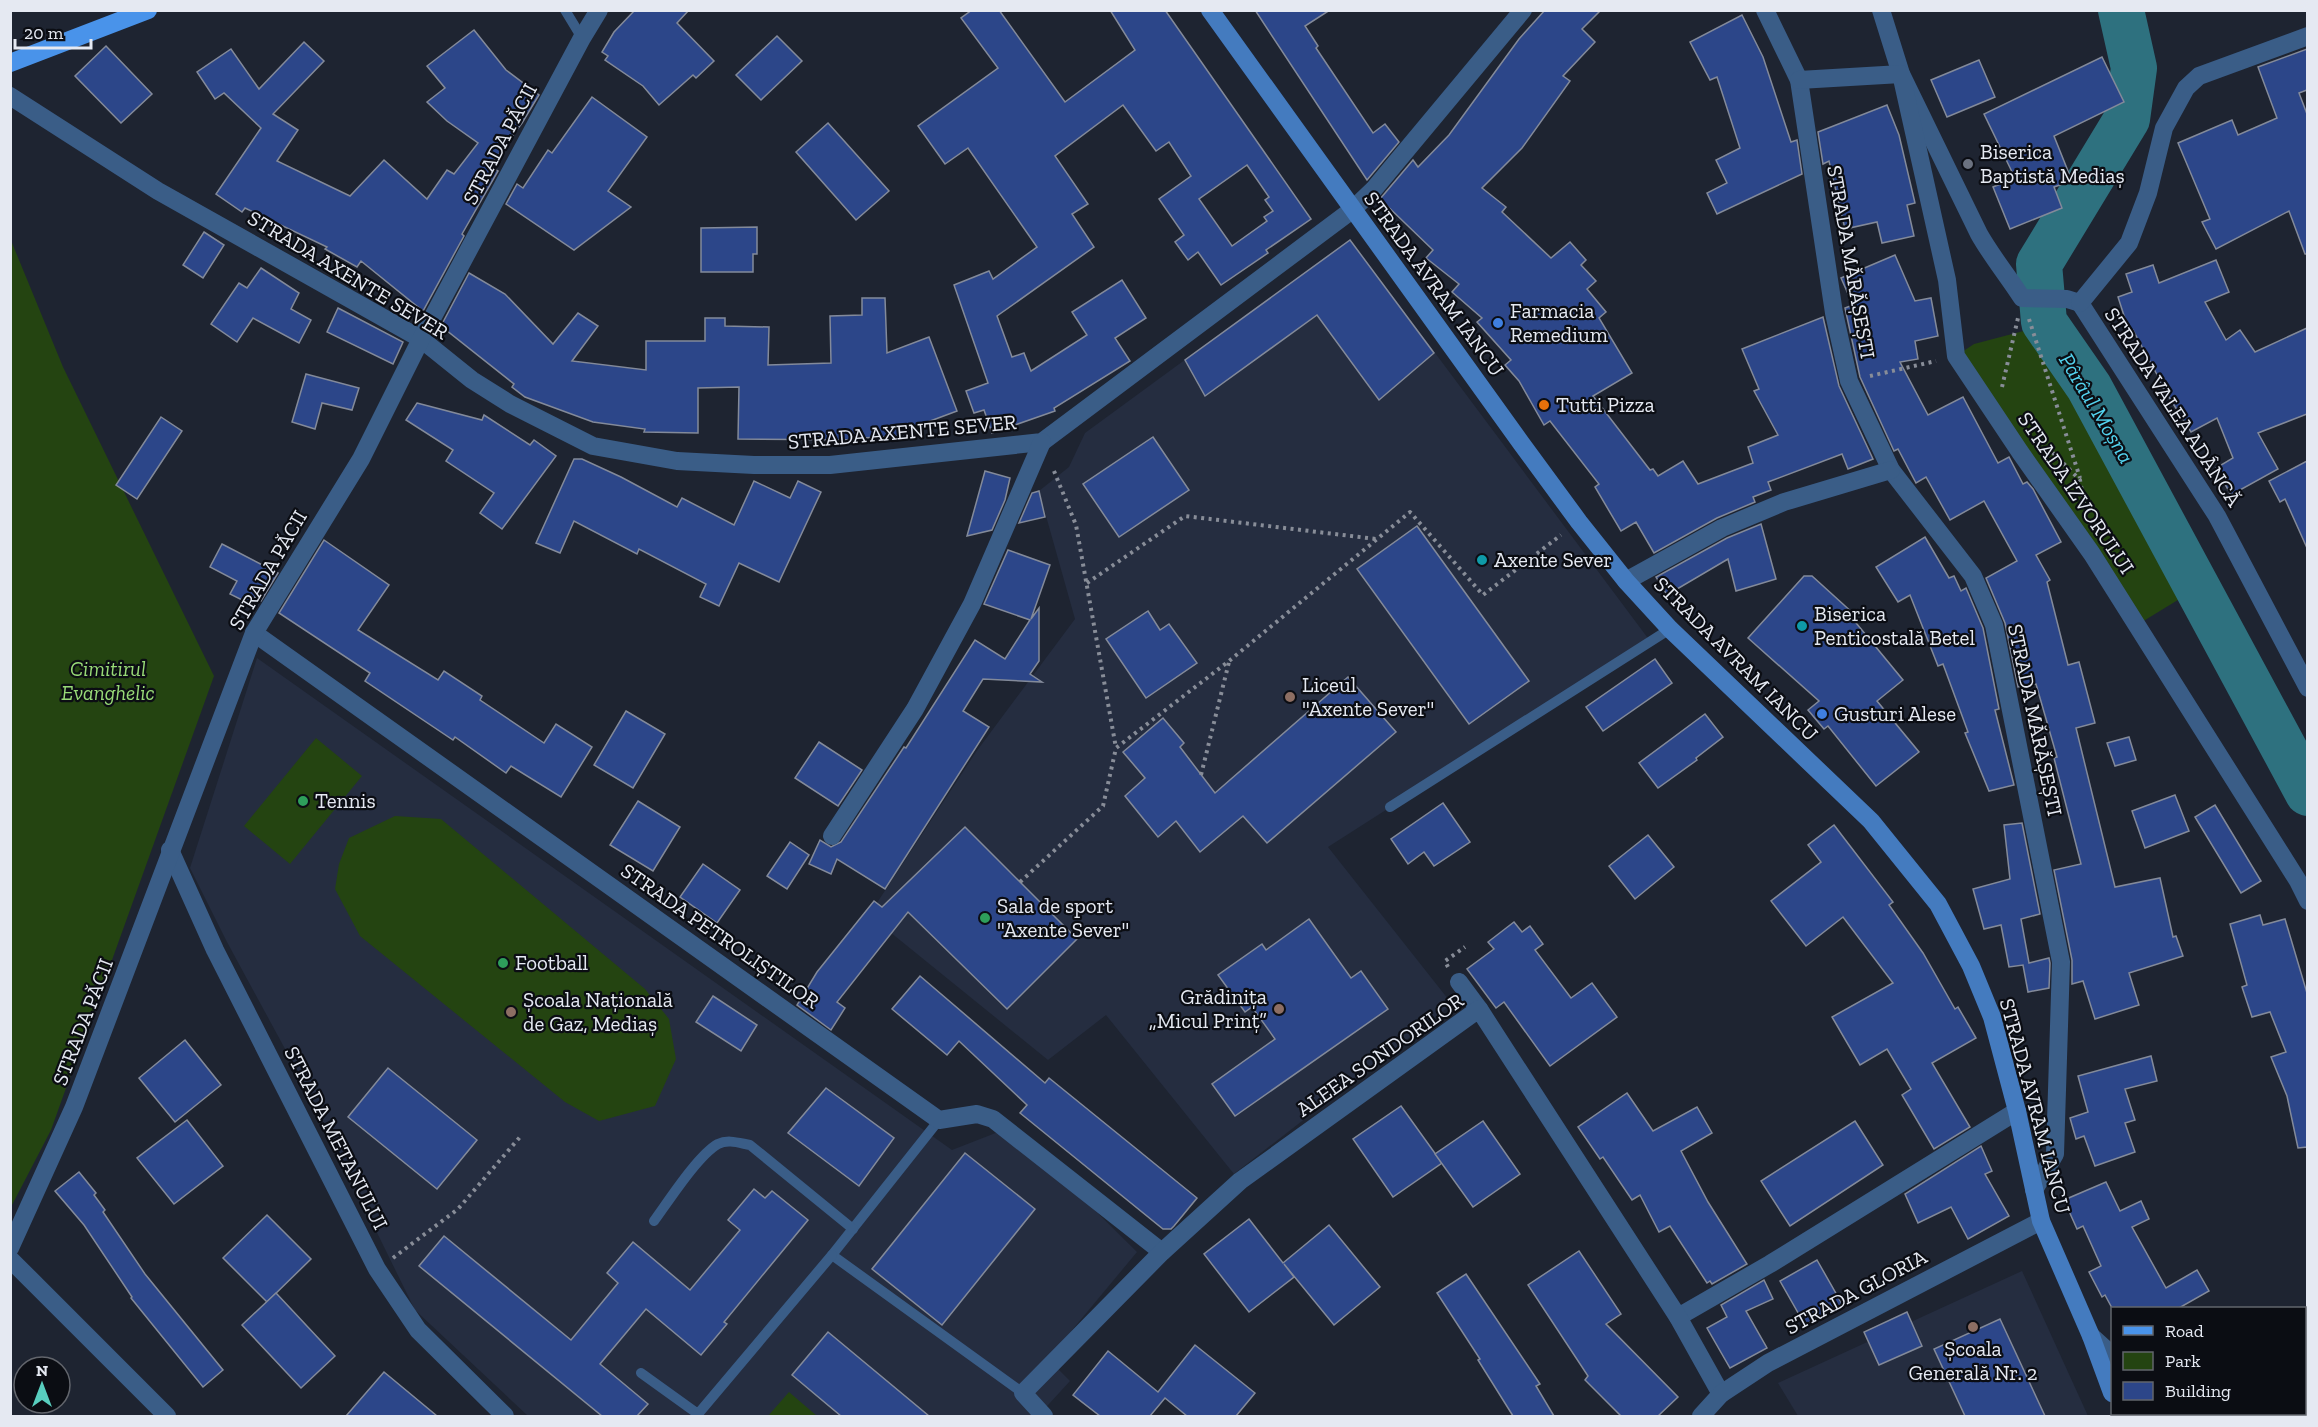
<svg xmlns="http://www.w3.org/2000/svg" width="2318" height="1427" viewBox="0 0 2318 1427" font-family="'Zilla Slab',serif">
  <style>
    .built { fill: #252d40 }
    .green { fill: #244411 }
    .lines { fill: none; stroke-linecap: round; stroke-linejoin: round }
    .river { stroke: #2e717f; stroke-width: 46 }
    .building { fill: #2c4689; stroke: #838a9a; stroke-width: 1.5; fill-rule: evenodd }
    .path { stroke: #888d98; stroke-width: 4; stroke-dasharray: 3 4.5; stroke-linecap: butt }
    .lane { stroke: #3a5d87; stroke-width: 10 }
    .street { stroke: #3a5d87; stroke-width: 18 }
    .secondary { stroke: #447bbf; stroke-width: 18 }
    .primary { stroke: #4993ea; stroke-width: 18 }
    .worship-dot { fill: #6b7280; stroke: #0b0d13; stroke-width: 2 }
    .shop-dot { fill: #3f7fe0; stroke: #0b0d13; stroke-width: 2 }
    .food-dot { fill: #e8710a; stroke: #0b0d13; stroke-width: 2 }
    .culture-dot { fill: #0f9aa8; stroke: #0b0d13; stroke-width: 2 }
    .education-dot { fill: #8d6e63; stroke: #0b0d13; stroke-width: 2 }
    .leisure-dot { fill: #2e9e5b; stroke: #0b0d13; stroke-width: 2 }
    .labels { text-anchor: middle; stroke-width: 4.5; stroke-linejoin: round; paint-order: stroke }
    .street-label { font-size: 21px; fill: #e5e9f2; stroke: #0b0d13 }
    .poi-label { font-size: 21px; fill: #e5e9f2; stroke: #0b0d13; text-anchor: start }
    .park-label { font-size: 21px; font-style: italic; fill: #98da77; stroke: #0b0d13 }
    .water-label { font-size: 22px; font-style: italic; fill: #53d3ef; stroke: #0b0d13 }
  </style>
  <rect width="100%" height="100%" fill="#1e2431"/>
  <g class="built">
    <path d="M1350,239L1650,641L1328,847L1452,1004L1234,1174L1106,1015L1048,1060L869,915L976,752L1075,619L1039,491L1069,467L1085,433Z"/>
    <path d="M257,658L952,1150L1011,1127L1137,1252L1048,1359L1070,1381L1038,1416H528L415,1310L303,1082L227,942L190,868Z"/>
    <path d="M2022,1271L2088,1416H1798L1778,1383Z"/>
  </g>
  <g class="green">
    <path d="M10,238L63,367L214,676L51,1130L11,1207Z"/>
    <path d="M2031,329L2089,400L2186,595L2137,625L1956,356L1974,344Z"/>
    <path d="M316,738L362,776L290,864L244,826Z"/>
    <path d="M395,816L441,819L645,989L669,1019L676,1059L655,1106L599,1121L565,1102L360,936L335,889L339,864L349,838Z"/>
    <path d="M789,1392L817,1416H768Z"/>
  </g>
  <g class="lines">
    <path class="river" d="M2121,10L2134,68L2127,119L2039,264L2044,322L2089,387L2308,793"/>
  </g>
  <g class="building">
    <path d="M635,10H689L677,23L714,61L696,78L693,75L659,105L643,86L605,60L608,56L602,52L614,32Z"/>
    <path d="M972,10H999L1065,102L1135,50L1110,10H1165L1311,219L1266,250L1268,253L1221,285L1198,252L1188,260L1175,242L1184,235L1159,199L1191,176L1169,142L1156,151L1123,105L1055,156L1088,204L1072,214L1094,247L997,316L1012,357L1024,353L1031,371L1087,335L1072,312L1122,280L1146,318L1115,338L1130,361L1054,408L1055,411L992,433L984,410L974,413L966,391L988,383L954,285L989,271L993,279L1037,247L968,148L945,164L918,126L998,68L961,18ZM1247,165L1269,197L1265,200L1273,211L1264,217L1267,221L1232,246L1199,199Z"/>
    <path d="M1255,10H1330L1305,26L1318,46L1316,48L1373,133L1385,124L1399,142L1367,180Z"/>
    <path d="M1545,10H1601L1582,29L1595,42L1563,76L1570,81L1522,148L1482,188L1506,207L1502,212L1551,258L1570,242L1586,260L1581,265L1596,281L1587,289L1606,312L1599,318L1632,373L1593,396L1650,470L1653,469L1658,476L1683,461L1698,484L1753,463L1748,447L1778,435L1754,391L1759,389L1742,349L1823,317L1839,386L1873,459L1848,469L1842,454L1768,482L1771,490L1753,497L1755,502L1717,518L1654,553L1636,522L1621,531L1595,487L1599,484L1550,421L1544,425L1519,381L1505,365L1511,360L1477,322L1482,318L1452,292L1459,284L1426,258L1433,250L1380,199L1413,160L1418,167L1449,135L1519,39Z"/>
    <path d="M1742,15L1763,57L1791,142L1797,140L1802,174L1717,214L1707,193L1727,183L1716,160L1740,148L1717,77L1710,80L1690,42Z"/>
    <path d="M474,30L506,70L539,95L522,123L490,166L498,171L462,234L464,236L423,311L361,261L357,267L325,249L327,247L245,208L242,212L216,194L261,128L224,93L215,99L197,72L231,49L259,89L304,42L324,61L273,114L298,130L277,161L350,196L384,160L427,199L447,170L454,174L478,143L447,121L427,102L445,88L427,66Z"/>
    <path d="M777,36L802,61L761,100L736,75Z"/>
    <path d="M106,46L152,94L121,123L75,76Z"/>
    <path d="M2307,49V90L2299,93L2307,114V254H2305L2289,211L2216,249L2202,222L2210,219L2178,143L2232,120L2238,135L2277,118L2258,67Z"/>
    <path d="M2102,57L2124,102L2054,136L2072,181L2054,187L2062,208L2010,229L1993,187L2015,178L1984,114Z"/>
    <path d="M1979,60L1995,97L1947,117L1931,80Z"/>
    <path d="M592,97L647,137L608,191L631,207L574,250L506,204L517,184L523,188L548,150L552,153Z"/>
    <path d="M1887,105L1899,135L1915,203L1907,205L1914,236L1882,243L1877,222L1845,229L1829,161L1823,164L1818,132Z"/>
    <path d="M828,123L889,191L856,220L796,152Z"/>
    <path d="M757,227V254H753V272H701V228Z"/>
    <path d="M204,232L224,245L203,278L183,265Z"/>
    <path d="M1350,240L1434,353L1379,400L1317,315L1205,396L1185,360Z"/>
    <path d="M1895,255L1915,301L1931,298L1938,336L1915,341L1918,359L1900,362L1928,415L1963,397L1998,463L2009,457L2023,484L2027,482L2033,489L2061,542L2036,555L2050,580L2047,582L2068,665L2079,662L2095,723L2076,728L2115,887L2160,878L2173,937L2176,936L2183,956L2129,973L2139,1005L2095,1019L2083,981L2072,984V960L2054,870L2081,864L2054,758L2057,757L2036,684L2018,687L2005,623L1986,578L2017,561L1984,501L1950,520L1926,477L1916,483L1898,449L1894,451L1860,377L1845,308L1853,305L1841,278Z"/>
    <path d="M2216,260L2229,292L2205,302L2226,340L2240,330L2255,352L2307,328V414L2258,433L2278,469L2231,495L2216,468L2233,458L2217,418L2191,432L2160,383L2161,382L2133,330L2129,331L2118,297L2132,292L2126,274L2153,265L2159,283Z"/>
    <path d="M261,268L299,293L291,309L311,320L299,343L253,318L237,342L211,324L239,283L247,288Z"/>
    <path d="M469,273L505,294L553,344L578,313L598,326L572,361L646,370V341H705V318H725V326L769,327L768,365L831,363L830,316L862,315V298H885L887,353L929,337L957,411L906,430V436L861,438V440L738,439L739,387L698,388V433L644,432L645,429L593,422L525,397L512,387L514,384L441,326Z"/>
    <path d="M338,308L403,342L393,364L327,332Z"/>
    <path d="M306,374L359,388L352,410L322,403L315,429L292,422Z"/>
    <path d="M417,403L482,420L484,415L530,445L534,440L556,456L502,529L480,513L494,493L446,461L453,450L406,420Z"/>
    <path d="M161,417L182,431L137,499L116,485Z"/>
    <path d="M1153,437L1189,490L1119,537L1083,484Z"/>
    <path d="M574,459H582L621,477L677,507L682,498L734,525L754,481L790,498L798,481L821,492L779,582L739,563L719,606L700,597L706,584L639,549L637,554L574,521L560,553L536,543Z"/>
    <path d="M2307,461V548L2285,499L2280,502L2269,481Z"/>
    <path d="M985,471L1010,478L1005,500L992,530L967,536Z"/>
    <path d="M1039,491L1045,517L1019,523L1032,493Z"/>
    <path d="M1761,524L1776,579L1736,591L1728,559L1667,595L1656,577L1727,538Z"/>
    <path d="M1417,526L1529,681L1469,724L1357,569Z"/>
    <path d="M1925,537L1949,578L1954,576L1961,591L1966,588L1983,628L1999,709L1995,710L2014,785L1989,791L1965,733L1968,732L1943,664L1938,666L1910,595L1898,602L1876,567Z"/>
    <path d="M324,540L389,585L358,630L438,680L444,671L482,696L480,700L544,743L556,724L592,747L561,797L511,766L506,773L455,737L453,740L365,681L370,673L279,613Z"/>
    <path d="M222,544L278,573L261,601L255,597L252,605L230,594L237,581L210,567Z"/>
    <path d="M1008,550L1050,565L1031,619L1039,608V661L1030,674L1042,682L983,679L963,711L989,727L885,889L837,859L831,874L809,864L820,840L831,847L841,842L904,747L906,748L975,640L1005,659L1030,620L984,604Z"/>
    <path d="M1804,576H1812L1855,615L1852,618L1903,680L1877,701L1919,752L1876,786L1828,726L1824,729L1808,710L1819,701L1748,638Z"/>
    <path d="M1148,611L1160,630L1169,624L1197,663L1146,698L1106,639Z"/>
    <path d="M1655,659L1672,683L1603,731L1586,707Z"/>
    <path d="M1348,677L1396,732L1267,843L1243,816L1200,852L1176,821L1158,837L1125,796L1145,778L1123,752L1163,718L1184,743L1180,747L1215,793Z"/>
    <path d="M626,711L665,734L633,788L594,765Z"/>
    <path d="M1705,714L1723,737L1696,758L1697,760L1658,788L1639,763Z"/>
    <path d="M2129,737L2136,760L2115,766L2107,743Z"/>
    <path d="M819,742L862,770L838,806L795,778Z"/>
    <path d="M2175,795L2189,831L2145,848L2132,811Z"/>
    <path d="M638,801L680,827L653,871L610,845Z"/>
    <path d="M1443,803L1470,842L1434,866L1424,852L1408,864L1391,839Z"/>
    <path d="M2215,805L2261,881L2241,893L2195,817Z"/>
    <path d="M2022,823L2040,914L2021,919L2029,963L2049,958L2050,963L2049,988L2028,992L2023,965L2009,967L2001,925L1984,929L1973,889L2010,879L2004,825Z"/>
    <path d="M1834,825L1893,902L1889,905L1923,953L1955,1009L1958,1007L1976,1038L1932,1063L1970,1127L1934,1149L1902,1095L1911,1089L1887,1049L1860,1065L1832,1017L1893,983L1843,917L1806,946L1771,901L1821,862L1808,845Z"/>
    <path d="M965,827L1077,939L1007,1009L908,912L837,1002L845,1008L831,1030L797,1005L817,972L874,901L882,907Z"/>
    <path d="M1648,835L1674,867L1635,899L1609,866Z"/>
    <path d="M790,842L809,855L787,889L767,876Z"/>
    <path d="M703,864L740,890L717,923L680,897Z"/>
    <path d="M2260,915L2263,925L2285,919L2307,993V1147L2298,1148L2287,1096L2271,1057L2286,1052L2270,1012L2252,1017L2242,987L2247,985L2230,924Z"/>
    <path d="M1309,919L1351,978L1361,971L1388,1009L1235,1116L1212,1084L1275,1039L1252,1007L1245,1012L1218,975L1262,944L1266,950Z"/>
    <path d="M1514,922L1522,932L1530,926L1543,944L1535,950L1571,998L1592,983L1617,1017L1550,1066L1504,1002L1496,1008L1467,969L1494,949L1488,942Z"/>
    <path d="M920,976L1045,1083L1049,1078L1197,1198L1174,1226L1171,1229H1163L1020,1113L1027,1105L959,1041L947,1055L892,1009Z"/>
    <path d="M713,996L757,1025L741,1051L696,1022Z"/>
    <path d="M185,1040L221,1085L175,1122L139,1078Z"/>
    <path d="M2151,1056L2157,1081L2125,1089L2135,1120L2125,1123L2135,1152L2095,1166L2084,1136L2076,1139L2070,1118L2088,1112L2078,1076Z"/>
    <path d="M388,1068L477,1140L437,1189L348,1117Z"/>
    <path d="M826,1088L894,1138L859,1186L788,1133Z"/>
    <path d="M1627,1093L1653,1131L1697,1107L1712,1133L1681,1151L1708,1202L1747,1264L1712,1284L1710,1281L1707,1283L1670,1226L1659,1232L1640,1195L1632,1200L1603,1157L1600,1159L1578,1127Z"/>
    <path d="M1401,1106L1442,1163L1393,1197L1353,1139Z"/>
    <path d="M187,1120L223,1166L174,1204L137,1158Z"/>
    <path d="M1483,1121L1520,1174L1473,1207L1435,1154Z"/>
    <path d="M1855,1121L1883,1165L1790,1226L1761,1181Z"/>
    <path d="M1981,1146L1992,1171L1985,1174L2009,1216L1968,1239L1951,1207L1918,1223L1905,1194Z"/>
    <path d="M965,1153L1035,1209L942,1325L872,1269Z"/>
    <path d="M79,1172L96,1193L94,1195L105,1210L103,1212L145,1274L223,1370L203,1387L131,1298L132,1297L84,1225L55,1191Z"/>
    <path d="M2106,1182L2120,1211L2141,1201L2149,1219L2132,1227L2166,1288L2197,1270L2209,1291L2179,1308H2112L2105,1295L2102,1297L2089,1272L2101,1266L2083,1226L2077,1229L2064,1200Z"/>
    <path d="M754,1189L765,1198L772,1191L808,1220L724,1322L727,1324L701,1355L646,1309L600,1364L648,1404L637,1416H602L419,1266L444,1236L571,1340L618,1283L607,1273L633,1242L690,1290L740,1230L728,1220Z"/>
    <path d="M267,1215L311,1259L267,1302L223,1258Z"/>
    <path d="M1249,1219L1283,1263L1329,1225L1380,1287L1334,1325L1284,1264L1294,1277L1249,1312L1204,1254Z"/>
    <path d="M1579,1251L1621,1314L1606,1324L1678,1397L1658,1416H1621L1585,1380L1588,1376L1528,1285Z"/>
    <path d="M1817,1260L1842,1304L1805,1325L1780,1281Z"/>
    <path d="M1466,1274L1540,1384L1536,1386L1554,1416H1513L1478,1360L1480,1359L1437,1293Z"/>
    <path d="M1764,1280L1773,1299L1746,1311L1767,1348L1730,1368L1707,1328L1727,1317L1721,1305Z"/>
    <path d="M276,1293L335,1356L301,1388L242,1325Z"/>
    <path d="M1907,1312L1922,1346L1879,1365L1864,1332Z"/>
    <path d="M2000,1319L2045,1416H1965L1934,1349Z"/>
    <path d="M828,1332L929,1416H841L792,1375Z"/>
    <path d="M1195,1345L1255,1393L1236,1416H1187L1165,1398L1150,1416H1100L1073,1395L1108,1351L1158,1392Z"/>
    <path d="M384,1372L437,1416H346Z"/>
  </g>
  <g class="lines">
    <g class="path">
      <path d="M2029,319L2080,478"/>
      <path d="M1870,376L1936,361"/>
      <path d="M2002,387L2018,318"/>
      <path d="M2042,442L2080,480L2084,503"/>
      <path d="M1054,471L1076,525L1116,748"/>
      <path d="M1087,583L1185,516L1376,539"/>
      <path d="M1201,775L1229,662"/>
      <path d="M1020,882L1103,806L1116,748L1229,661L1410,512L1483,595L1561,535"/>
      <path d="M1448,967L1445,961L1465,947"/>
      <path d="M393,1258L458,1209L520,1137"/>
    </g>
    <g class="lane">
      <path d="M565,10L582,38"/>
      <path d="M1390,807L1670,629"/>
      <path d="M939,1120L832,1255L1023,1393"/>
      <path d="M654,1221C668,1202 698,1155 718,1144C728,1139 739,1143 750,1145L853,1229"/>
      <path d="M641,1373L698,1414L832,1255"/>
    </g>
    <g class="street">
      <path d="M1765,10L1799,80L1834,313L1849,381L1891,470L1973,576L1994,625L2061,962L2055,1154L2034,1190"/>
      <path d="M1881,10L1901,74L1979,234C1992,257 2008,276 2022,298L2067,299L2080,303"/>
      <path d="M1799,80L1901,74L1947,280L1956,356L2020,452L2092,554L2298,881L2308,901"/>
      <path d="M10,96L158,191L421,339L472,380L510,404L593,446L677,461L754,465H830L1042,442L1352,210L1374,189L1523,10"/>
      <path d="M2080,303L2217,516L2308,688"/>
      <path d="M2080,303L2129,243L2148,193L2164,128L2186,88L2199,76L2308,36"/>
      <path d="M1626,581L1722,528L1784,502L1891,470"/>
      <path d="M254,633L939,1120L977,1114L993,1119L1162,1252"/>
      <path d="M832,836L915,709L972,604L1042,442"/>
      <path d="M170,850L215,950L377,1269L418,1330L505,1416"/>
      <path d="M1459,982L1479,1009"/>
      <path d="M10,1248L74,1107L254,633L361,459L421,339L582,38L599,10"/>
      <path d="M10,1259L167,1416"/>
      <path d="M1678,1317L1770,1264L2017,1111"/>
      <path d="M2091,1336L2112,1355"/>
      <path d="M2166,1414L2168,1416"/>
      <path d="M1044,1416L1023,1393L1162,1252L1240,1181L1479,1009L1678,1317L1721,1394"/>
      <path d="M1701,1416L1721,1394L1768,1363L2041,1221"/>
    </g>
    <g class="secondary">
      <path d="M1210,10L1521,443L1579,522L1626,581L1670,629L1871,821L1938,904L1971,966L1992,1017L2017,1111L2041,1221L2091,1336L2112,1393"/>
      <path d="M2120,1414L2122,1416"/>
    </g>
    <path class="primary" d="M10,63L148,10"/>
  </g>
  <circle class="worship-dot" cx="1968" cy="164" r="6"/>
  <g class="shop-dot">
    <circle cx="1498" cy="323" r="6"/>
    <circle cx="1822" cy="714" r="6"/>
  </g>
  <circle class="food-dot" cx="1544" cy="405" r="6"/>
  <g class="culture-dot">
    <circle cx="1482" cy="560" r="6"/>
    <circle cx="1802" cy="626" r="6"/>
  </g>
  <g class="education-dot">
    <circle cx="1290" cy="697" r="6"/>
    <circle cx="1279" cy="1009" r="6"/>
    <circle cx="511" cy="1012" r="6"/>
    <circle cx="1973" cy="1327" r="6"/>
  </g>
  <g class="leisure-dot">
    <circle cx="303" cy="801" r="6"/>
    <circle cx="985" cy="918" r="6"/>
    <circle cx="503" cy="963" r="6"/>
  </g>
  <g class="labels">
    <g class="street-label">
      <text transform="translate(500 144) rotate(-62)" y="7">STRADA PĂCII</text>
      <text transform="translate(1851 262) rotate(80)" y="7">STRADA MĂRĂȘEȘTI</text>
      <text transform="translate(348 275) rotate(31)" y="7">STRADA AXENTE SEVER</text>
      <text transform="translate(1434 284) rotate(54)" y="7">STRADA AVRAM IANCU</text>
      <text transform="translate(2173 407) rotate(57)" y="7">STRADA VALEA ADÂNCĂ</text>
      <text transform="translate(902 432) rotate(-5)" y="7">STRADA AXENTE SEVER</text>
      <text transform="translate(2076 493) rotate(56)" y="7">STRADA IZVORULUI</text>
      <text transform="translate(268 570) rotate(-60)" y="7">STRADA PĂCII</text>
      <text transform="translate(1736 659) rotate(45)" y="7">STRADA AVRAM IANCU</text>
      <text transform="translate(2035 720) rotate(78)" y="7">STRADA MĂRĂȘEȘTI</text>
      <text transform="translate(720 936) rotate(35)" y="7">STRADA PETROLIȘTILOR</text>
      <text transform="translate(83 1022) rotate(-69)" y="7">STRADA PĂCII</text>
      <text transform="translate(1380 1055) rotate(-35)" y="7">ALEEA SONDORILOR</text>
      <text transform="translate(2035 1106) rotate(75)" y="7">STRADA AVRAM IANCU</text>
      <text transform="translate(336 1138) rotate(63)" y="7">STRADA METANULUI</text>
      <text transform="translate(1856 1292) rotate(-28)" y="7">STRADA GLORIA</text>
    </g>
    <g class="poi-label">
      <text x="1980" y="159">Biserica<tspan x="1980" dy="24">Baptistă Mediaș</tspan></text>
      <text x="1510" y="318">Farmacia<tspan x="1510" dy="24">Remedium</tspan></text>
      <text x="1556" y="412">Tutti Pizza</text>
      <text x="1494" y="567">Axente Sever</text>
      <text x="1814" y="621">Biserica<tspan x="1814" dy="24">Penticostală Betel</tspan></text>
      <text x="1302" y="692">Liceul<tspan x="1302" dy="24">"Axente Sever"</tspan></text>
      <text x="1834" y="721">Gusturi Alese</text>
      <text x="315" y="808">Tennis</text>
      <text x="997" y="913">Sala de sport<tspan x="997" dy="24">"Axente Sever"</tspan></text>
      <text x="515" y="970">Football</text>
      <text x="1267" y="1004" text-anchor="end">Grădinița<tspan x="1267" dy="24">„Micul Prinț”</tspan></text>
      <text x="523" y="1007">Școala Națională<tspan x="523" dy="24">de Gaz, Mediaș</tspan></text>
      <text x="1973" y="1356" text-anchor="middle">Școala<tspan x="1973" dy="24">Generală Nr. 2</tspan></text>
    </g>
    <g class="park-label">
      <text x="108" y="676">Cimitirul<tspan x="108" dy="24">Evanghelic</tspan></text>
    </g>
    <g class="water-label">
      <text transform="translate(2097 408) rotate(59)" y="8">Pârâul Moșna</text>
    </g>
  </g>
  <rect width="2318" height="1427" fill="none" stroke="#e5e9f2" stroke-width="24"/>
  <rect x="2111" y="1307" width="195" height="108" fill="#0b0d13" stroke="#62656c" stroke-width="1.5"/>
  <rect x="2123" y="1326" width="30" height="9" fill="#4993ea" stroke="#62656c" stroke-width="1.5"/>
  <text x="2165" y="1337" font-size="18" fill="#e5e9f2">Road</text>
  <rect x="2123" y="1352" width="30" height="18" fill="#244411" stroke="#62656c" stroke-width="1.5"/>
  <text x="2165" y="1367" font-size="18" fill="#e5e9f2">Park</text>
  <rect x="2123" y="1382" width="30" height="18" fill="#2c4689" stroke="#62656c" stroke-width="1.5"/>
  <text x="2165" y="1397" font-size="18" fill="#e5e9f2">Building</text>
  <g transform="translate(42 1385)"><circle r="28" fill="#0b0d13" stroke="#62656c" stroke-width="1.5"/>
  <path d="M0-4.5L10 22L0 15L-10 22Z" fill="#58cebf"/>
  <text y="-9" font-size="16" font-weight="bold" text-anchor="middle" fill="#e5e9f2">N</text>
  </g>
  <path d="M15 39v9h76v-9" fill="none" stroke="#e5e9f2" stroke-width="3"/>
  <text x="24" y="39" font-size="18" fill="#e5e9f2" stroke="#0b0d13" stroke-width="4.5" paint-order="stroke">20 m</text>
</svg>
